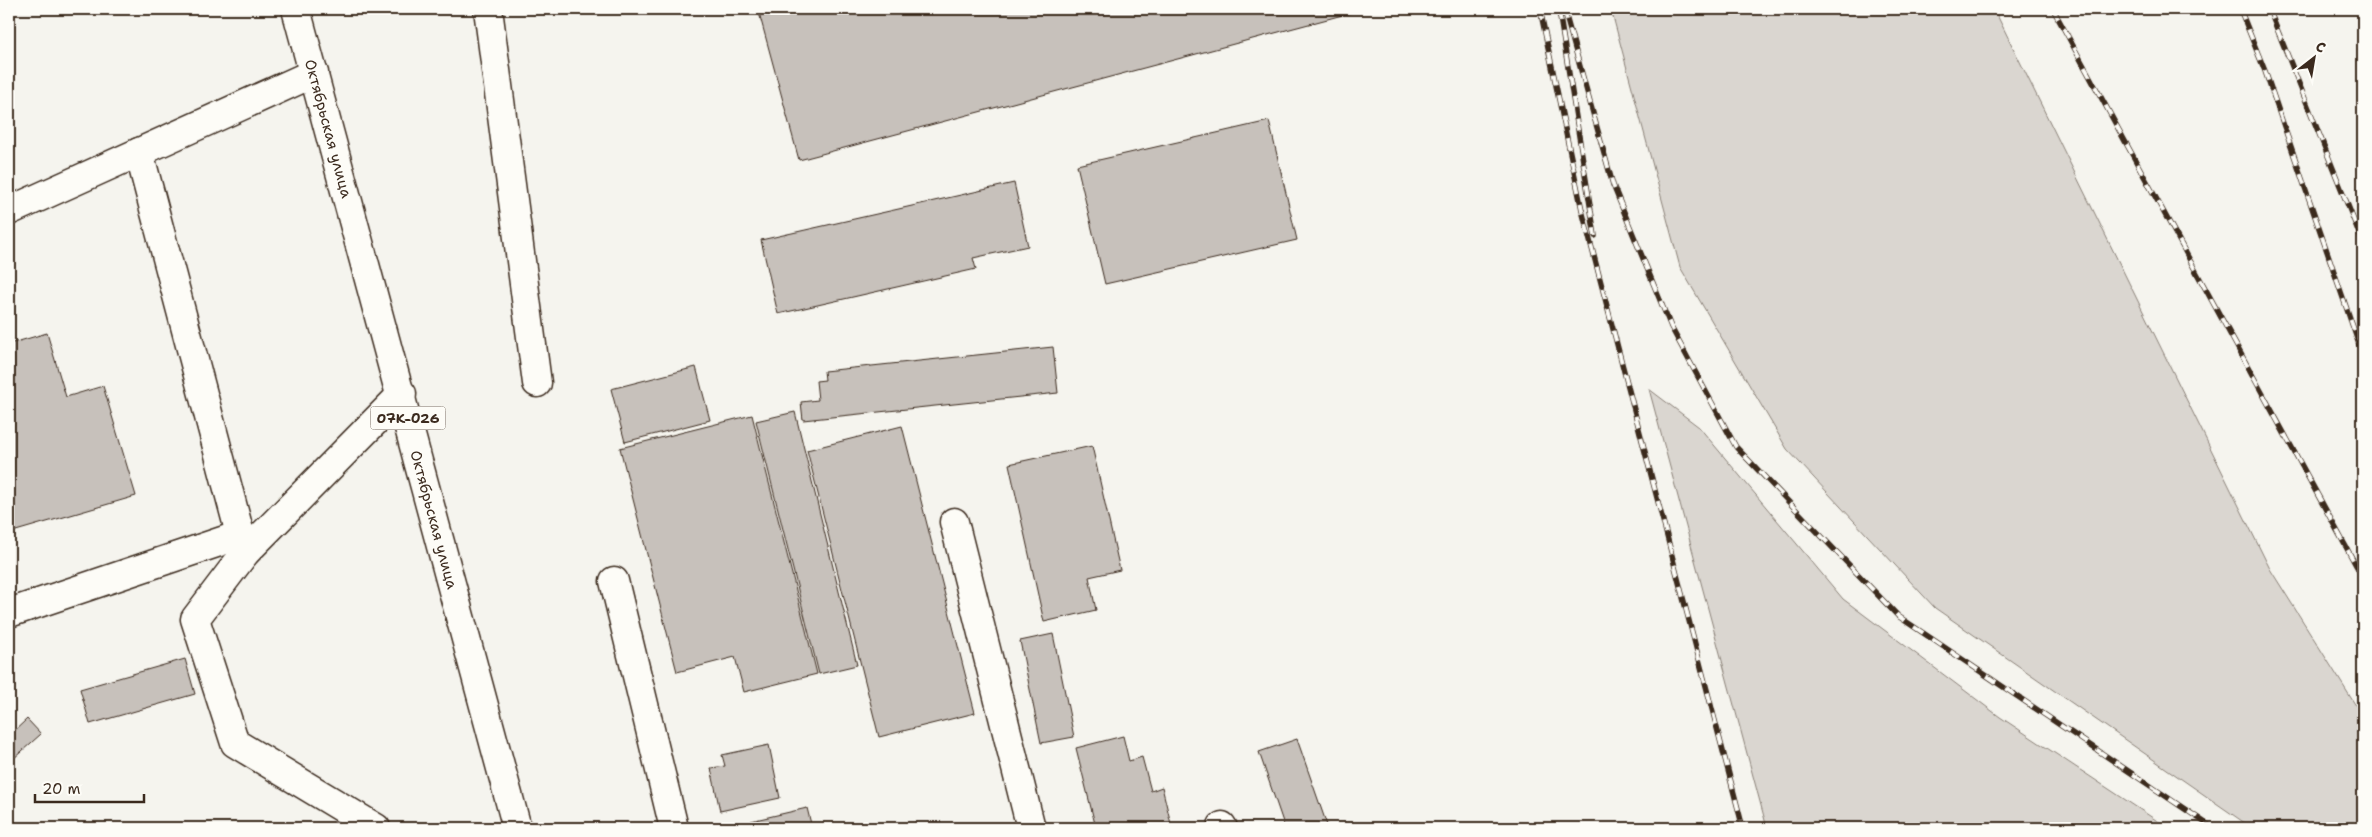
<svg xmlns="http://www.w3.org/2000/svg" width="2372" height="837" viewBox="0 0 2372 837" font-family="'Shantell Sans',sans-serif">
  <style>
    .green { fill: #dad6d0; stroke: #8a8077 }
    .building { fill: #c7c1bb; stroke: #3b2a1e }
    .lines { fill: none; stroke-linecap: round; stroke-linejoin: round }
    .minor-casing { stroke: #3b2a1e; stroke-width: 31 }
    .major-casing { stroke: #3b2a1e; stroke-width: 31 }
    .minor { stroke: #fdfcf7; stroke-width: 28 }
    .major { stroke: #fdfcf7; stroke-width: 28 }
    .rail-casing { stroke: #3b2a1e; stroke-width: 5.5 }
    .rail { stroke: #fdfcf7; stroke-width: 4; stroke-dasharray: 11; stroke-linecap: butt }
    .labels { text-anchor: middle; stroke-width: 4; stroke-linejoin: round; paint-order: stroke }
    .shield { fill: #fdfcf7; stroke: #75695f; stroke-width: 1 }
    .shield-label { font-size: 14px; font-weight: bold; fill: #3b2a1e }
    .street-label { font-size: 15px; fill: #3b2a1e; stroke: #fdfcf7 }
  </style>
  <rect width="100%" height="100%" fill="#f5f4ee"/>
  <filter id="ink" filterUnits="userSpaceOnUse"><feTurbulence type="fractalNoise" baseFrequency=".02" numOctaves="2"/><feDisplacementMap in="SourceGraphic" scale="10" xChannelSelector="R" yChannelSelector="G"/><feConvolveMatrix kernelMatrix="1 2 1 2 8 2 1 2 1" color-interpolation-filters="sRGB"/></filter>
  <g filter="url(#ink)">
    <g class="green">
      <path d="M1611,9H1994L2270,569L2363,717V828H2252L1935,608L1787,449L1680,267Z"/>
      <path d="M1649,389L1699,427L1843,599L2000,717L2168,828H1767Z"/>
    </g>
    <g class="building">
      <path d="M758,9H1365L799,160Z"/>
      <path d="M1269,121L1297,240L1105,284L1077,165Z"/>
      <path d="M1014,183L1028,246L973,258L976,269L778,314L761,240Z"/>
      <path d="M47,333L66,397L103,386L136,496L9,533V344Z"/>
      <path d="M1053,347L1058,393L803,420L801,402L818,400L816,381L825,380L824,371Z"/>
      <path d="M696,367L710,420L625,442L611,389Z"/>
      <path d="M795,412L857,665L819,674L756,421Z"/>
      <path d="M752,415L817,674L744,692L735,657L677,672L620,448Z"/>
      <path d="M902,426L975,713L879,737L807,450Z"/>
      <path d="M1092,446L1120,570L1089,577L1096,610L1044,622L1009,464Z"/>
      <path d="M1053,634L1074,737L1041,743L1020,641Z"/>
      <path d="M185,659L195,694L90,724L80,689Z"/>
      <path d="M27,719L41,734L12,760L9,757V736Z"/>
      <path d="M1123,736L1129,761L1142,757L1151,791L1162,787L1172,828H1096L1076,748Z"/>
      <path d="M1297,739L1328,828H1285L1259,752Z"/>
      <path d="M769,745L780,798L720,811L711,768L725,766L722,755Z"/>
      <path d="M807,808L812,828H752L751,821Z"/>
    </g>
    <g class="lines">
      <defs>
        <g id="minor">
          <path d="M488,9L537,383"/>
          <path d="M139,152L245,553"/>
          <path d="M9,211L314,73"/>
          <path d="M954,522L1031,828"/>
          <path d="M614,581L674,828"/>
          <path d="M9,613L240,535"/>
          <path d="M1222,826L1223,828"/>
          <path d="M376,828L235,743L195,619L245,553L402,394"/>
        </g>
        <g id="major">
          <path id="s1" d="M296,9L517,828"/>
        </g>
      </defs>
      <use href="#minor" class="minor-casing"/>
      <use href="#major" class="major-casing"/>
      <use href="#minor" class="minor"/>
      <use href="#major" class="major"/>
      <defs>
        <g id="rail">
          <path d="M1540,9L1582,210L1743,828"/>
          <path d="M1564,9L1613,185L1671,327L1736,447L1898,616L2213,828"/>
          <path d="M2053,9L2363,578"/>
          <path d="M2240,9L2265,71L2363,356"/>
          <path d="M2269,9L2363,243"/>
          <path d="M1559,11L1595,236"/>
        </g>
      </defs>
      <use href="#rail" class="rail-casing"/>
      <use href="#rail" class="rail"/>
    </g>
  </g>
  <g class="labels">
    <rect class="shield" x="370.5" y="406.5" width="75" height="23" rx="4"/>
    <g class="shield-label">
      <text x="408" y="423">07К-026</text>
    </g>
    <g class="street-label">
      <text dy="5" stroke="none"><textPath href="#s1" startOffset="124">Октябрьская улица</textPath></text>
      <text dy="5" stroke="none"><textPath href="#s1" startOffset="529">Октябрьская улица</textPath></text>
    </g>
  </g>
  <rect width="2372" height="837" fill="none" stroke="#fdfcf7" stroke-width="30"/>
  <rect x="15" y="15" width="2342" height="807" fill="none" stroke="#3b2a1e" stroke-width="2" filter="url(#ink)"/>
  <g transform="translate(2314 58) rotate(31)" stroke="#fdfcf7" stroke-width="4" paint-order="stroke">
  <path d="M0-4L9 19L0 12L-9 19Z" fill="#3b2a1e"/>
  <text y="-8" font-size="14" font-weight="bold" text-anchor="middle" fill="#3b2a1e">С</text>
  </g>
  <path d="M35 794v8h109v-8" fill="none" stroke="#3b2a1e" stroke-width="2.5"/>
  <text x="42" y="794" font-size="15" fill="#3b2a1e" stroke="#fdfcf7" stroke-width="4" paint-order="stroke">20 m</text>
</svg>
